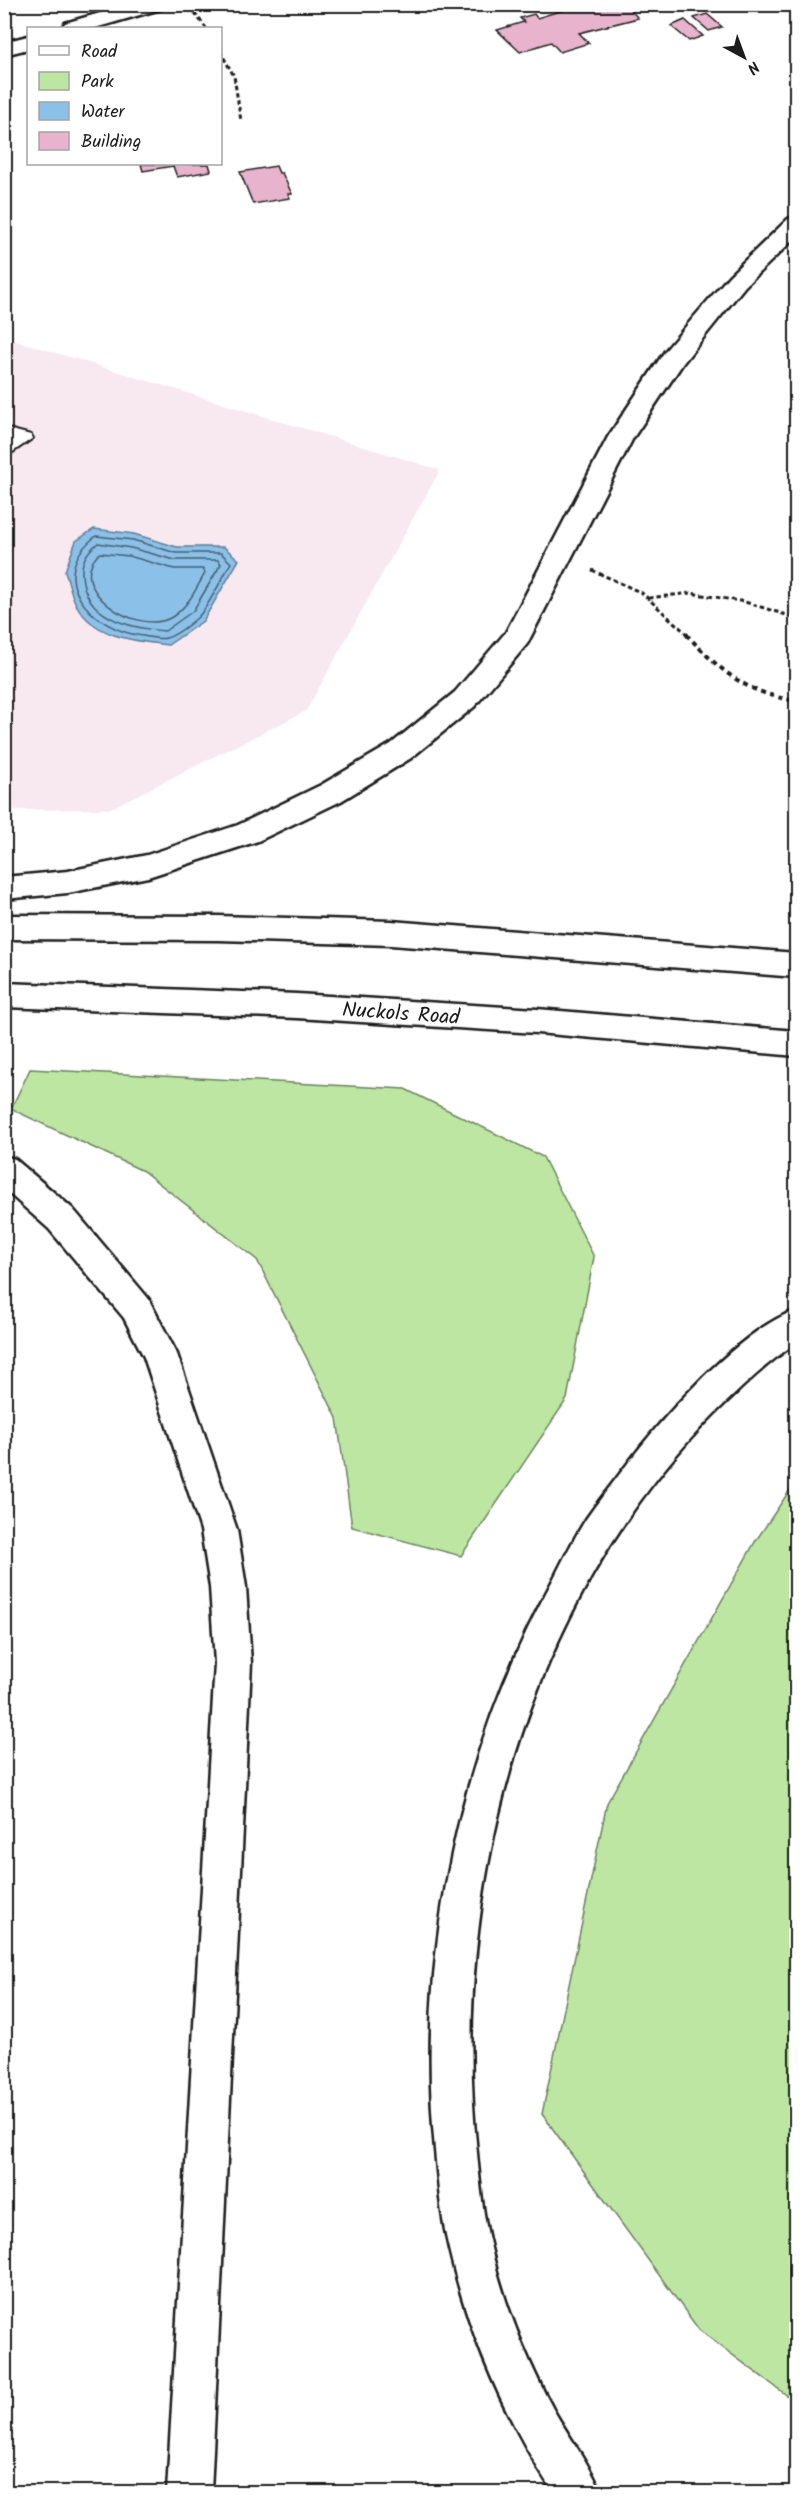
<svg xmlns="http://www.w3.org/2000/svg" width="801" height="2497" viewBox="0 0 801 2497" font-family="Kalam,sans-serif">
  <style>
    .built { fill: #f8e8f0 }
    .green { fill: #bce6a2; stroke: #6c815f; stroke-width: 1.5 }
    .water { fill: #8bc0e9; stroke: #5f7e97; stroke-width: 1.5 }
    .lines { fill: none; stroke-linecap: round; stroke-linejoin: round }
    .shore { stroke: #485e6e; stroke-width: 1.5 }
    .building { fill: #e8b3cc; stroke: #1c1c1c; stroke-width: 1.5 }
    .service-casing { stroke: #1c1c1c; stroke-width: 4 }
    .tertiary-casing { stroke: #1c1c1c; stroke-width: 5 }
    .secondary-casing { stroke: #1c1c1c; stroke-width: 5 }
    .motorway-casing { stroke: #1c1c1c; stroke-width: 5 }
    .path-far1 { stroke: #1c1c1c; stroke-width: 3; stroke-dasharray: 4.5 3; stroke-linecap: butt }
    .path { stroke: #1c1c1c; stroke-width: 4; stroke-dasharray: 5 4.5; stroke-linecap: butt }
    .service { fill: #fff; fill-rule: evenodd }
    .tertiary { fill: #fff; fill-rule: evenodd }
    .secondary { fill: #fff; fill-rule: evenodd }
    .motorway { fill: #fff; fill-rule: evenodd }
    .labels { text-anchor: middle; stroke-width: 4.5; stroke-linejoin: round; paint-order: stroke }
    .street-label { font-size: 21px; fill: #1c1c1c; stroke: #fff }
  </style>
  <rect width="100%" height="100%" fill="#fff"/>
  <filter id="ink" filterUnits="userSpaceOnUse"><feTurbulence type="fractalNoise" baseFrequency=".0167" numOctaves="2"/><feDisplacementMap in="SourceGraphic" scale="12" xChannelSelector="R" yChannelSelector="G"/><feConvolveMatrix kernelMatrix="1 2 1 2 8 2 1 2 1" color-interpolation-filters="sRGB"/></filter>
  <g filter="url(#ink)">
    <path class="built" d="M4,337L440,470L306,711L109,809L5,810Z"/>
    <g class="green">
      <path d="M30,1069L405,1089L543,1157L594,1257L567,1399L461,1556L352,1527L337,1418L257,1260L143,1171L11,1109Z"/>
      <path d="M796,1481V2402L699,2330L542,2114L607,1803L755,1542Z"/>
    </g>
    <path class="water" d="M94,529L134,534L177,547H224L239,560L203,621L168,645C136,641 95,638 77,606C71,596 69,582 65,571L76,541Z"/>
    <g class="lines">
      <g class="shore">
        <path d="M96,536L133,540L176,553H221L231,563C223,576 207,610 197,618C190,624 175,636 166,638C160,640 149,637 143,636C91,630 43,577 96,536Z"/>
        <path d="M98,543L131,548L175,560H218L221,564L193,611L165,631C129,628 84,618 82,574C81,560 88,551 98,543Z"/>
        <path d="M100,553L129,556L174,569H203L205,573C196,589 188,607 172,617C137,638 62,587 100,553Z"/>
      </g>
    </g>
    <g class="building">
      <path d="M583,4H625L638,18L579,33L589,43L560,52L551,42L520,52L497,30L524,22L520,18L534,14L537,18Z"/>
      <path d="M707,14L722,27L709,31L694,18Z"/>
      <path d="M685,20L703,36L689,41L671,26Z"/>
      <path d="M141,164H209L211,171L177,177L173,166L143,171Z"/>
      <path d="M276,166L279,173H282L292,194H288L290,198L253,204L240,172Z"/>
    </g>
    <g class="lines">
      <defs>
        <path id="service" d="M4,428L31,435L33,438L4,458V446L13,440L4,438Z"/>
        <g id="tertiary">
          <path d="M132,4H167L164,8L95,28H62L65,23Z"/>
          <path d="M28,36V49L4,55V42Z"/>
        </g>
        <g id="secondary">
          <path d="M4,915L217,916L391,921L796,953V977L391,945L217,940L4,939Z"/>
          <path d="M4,983L297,994L537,1009L796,1031V1056L537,1033L297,1018L4,1007Z"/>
        </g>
        <g id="motorway">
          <path d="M796,217V237L745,286L683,363L633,438L527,644L475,706L411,758L341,801L258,841L148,877L68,893L4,899V877L68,871L147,855L238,825L321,785L391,744L455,692L506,632L608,437L665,351L729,276L788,219Z"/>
          <path d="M4,1156L15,1159L73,1209L148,1298L177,1354L237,1530L246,1587L251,1663L211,2492H167L215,1663L210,1587L201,1530L144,1357L124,1318L49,1229L4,1189Z"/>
          <path d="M796,1310V1343C765,1364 741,1388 714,1414C526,1603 449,1892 477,2153C480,2185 483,2217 491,2248C504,2304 526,2358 553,2409C569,2437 589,2463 601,2492H553C505,2418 469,2335 449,2249C441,2216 438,2183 435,2150C416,1954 459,1750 554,1578C564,1558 574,1538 586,1519C597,1503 610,1487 622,1471C660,1420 736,1332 796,1310Z"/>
        </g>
      </defs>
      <use href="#service" class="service-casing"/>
      <use href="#tertiary" class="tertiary-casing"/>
      <use href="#secondary" class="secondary-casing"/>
      <use href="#motorway" class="motorway-casing"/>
      <g class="path-far1">
        <path d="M190,7L206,28"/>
        <path d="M220,51L234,76L241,121"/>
        <path d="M592,570L642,593L688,635"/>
        <path d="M649,598L691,593L745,602L796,618"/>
      </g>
      <path class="path" d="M686,634C722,672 743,692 796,701"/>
      <use href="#service" class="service"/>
      <use href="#tertiary" class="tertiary"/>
      <use href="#secondary" class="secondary"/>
      <use href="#motorway" class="motorway"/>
    </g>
  </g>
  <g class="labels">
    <g class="street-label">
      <text transform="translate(401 1013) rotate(4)" y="7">Nuckols Road</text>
    </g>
  </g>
  <rect width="801" height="2497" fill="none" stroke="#fff" stroke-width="24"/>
  <rect x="12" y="12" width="777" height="2473" fill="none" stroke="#1c1c1c" stroke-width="2" filter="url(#ink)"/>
  <rect x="27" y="27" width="195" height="138" fill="#ffffff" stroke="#a4a4a4" stroke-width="1.5"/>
  <rect x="39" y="46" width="30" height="9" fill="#ffffff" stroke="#a4a4a4" stroke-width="1.5"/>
  <text x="81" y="57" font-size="18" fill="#1c1c1c">Road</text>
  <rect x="39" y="72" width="30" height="18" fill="#bce6a2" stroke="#a4a4a4" stroke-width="1.5"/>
  <text x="81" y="87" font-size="18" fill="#1c1c1c">Park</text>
  <rect x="39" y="102" width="30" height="18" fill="#8bc0e9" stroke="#a4a4a4" stroke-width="1.5"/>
  <text x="81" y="117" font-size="18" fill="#1c1c1c">Water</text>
  <rect x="39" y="132" width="30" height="18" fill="#e8b3cc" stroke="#a4a4a4" stroke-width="1.5"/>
  <text x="81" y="147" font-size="18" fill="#1c1c1c">Building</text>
  <g transform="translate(744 57) rotate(139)" stroke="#ffffff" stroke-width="4.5" paint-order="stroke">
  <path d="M0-4.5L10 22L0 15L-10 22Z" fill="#1c1c1c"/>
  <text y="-9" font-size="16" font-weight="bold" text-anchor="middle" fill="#1c1c1c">N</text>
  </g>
</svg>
